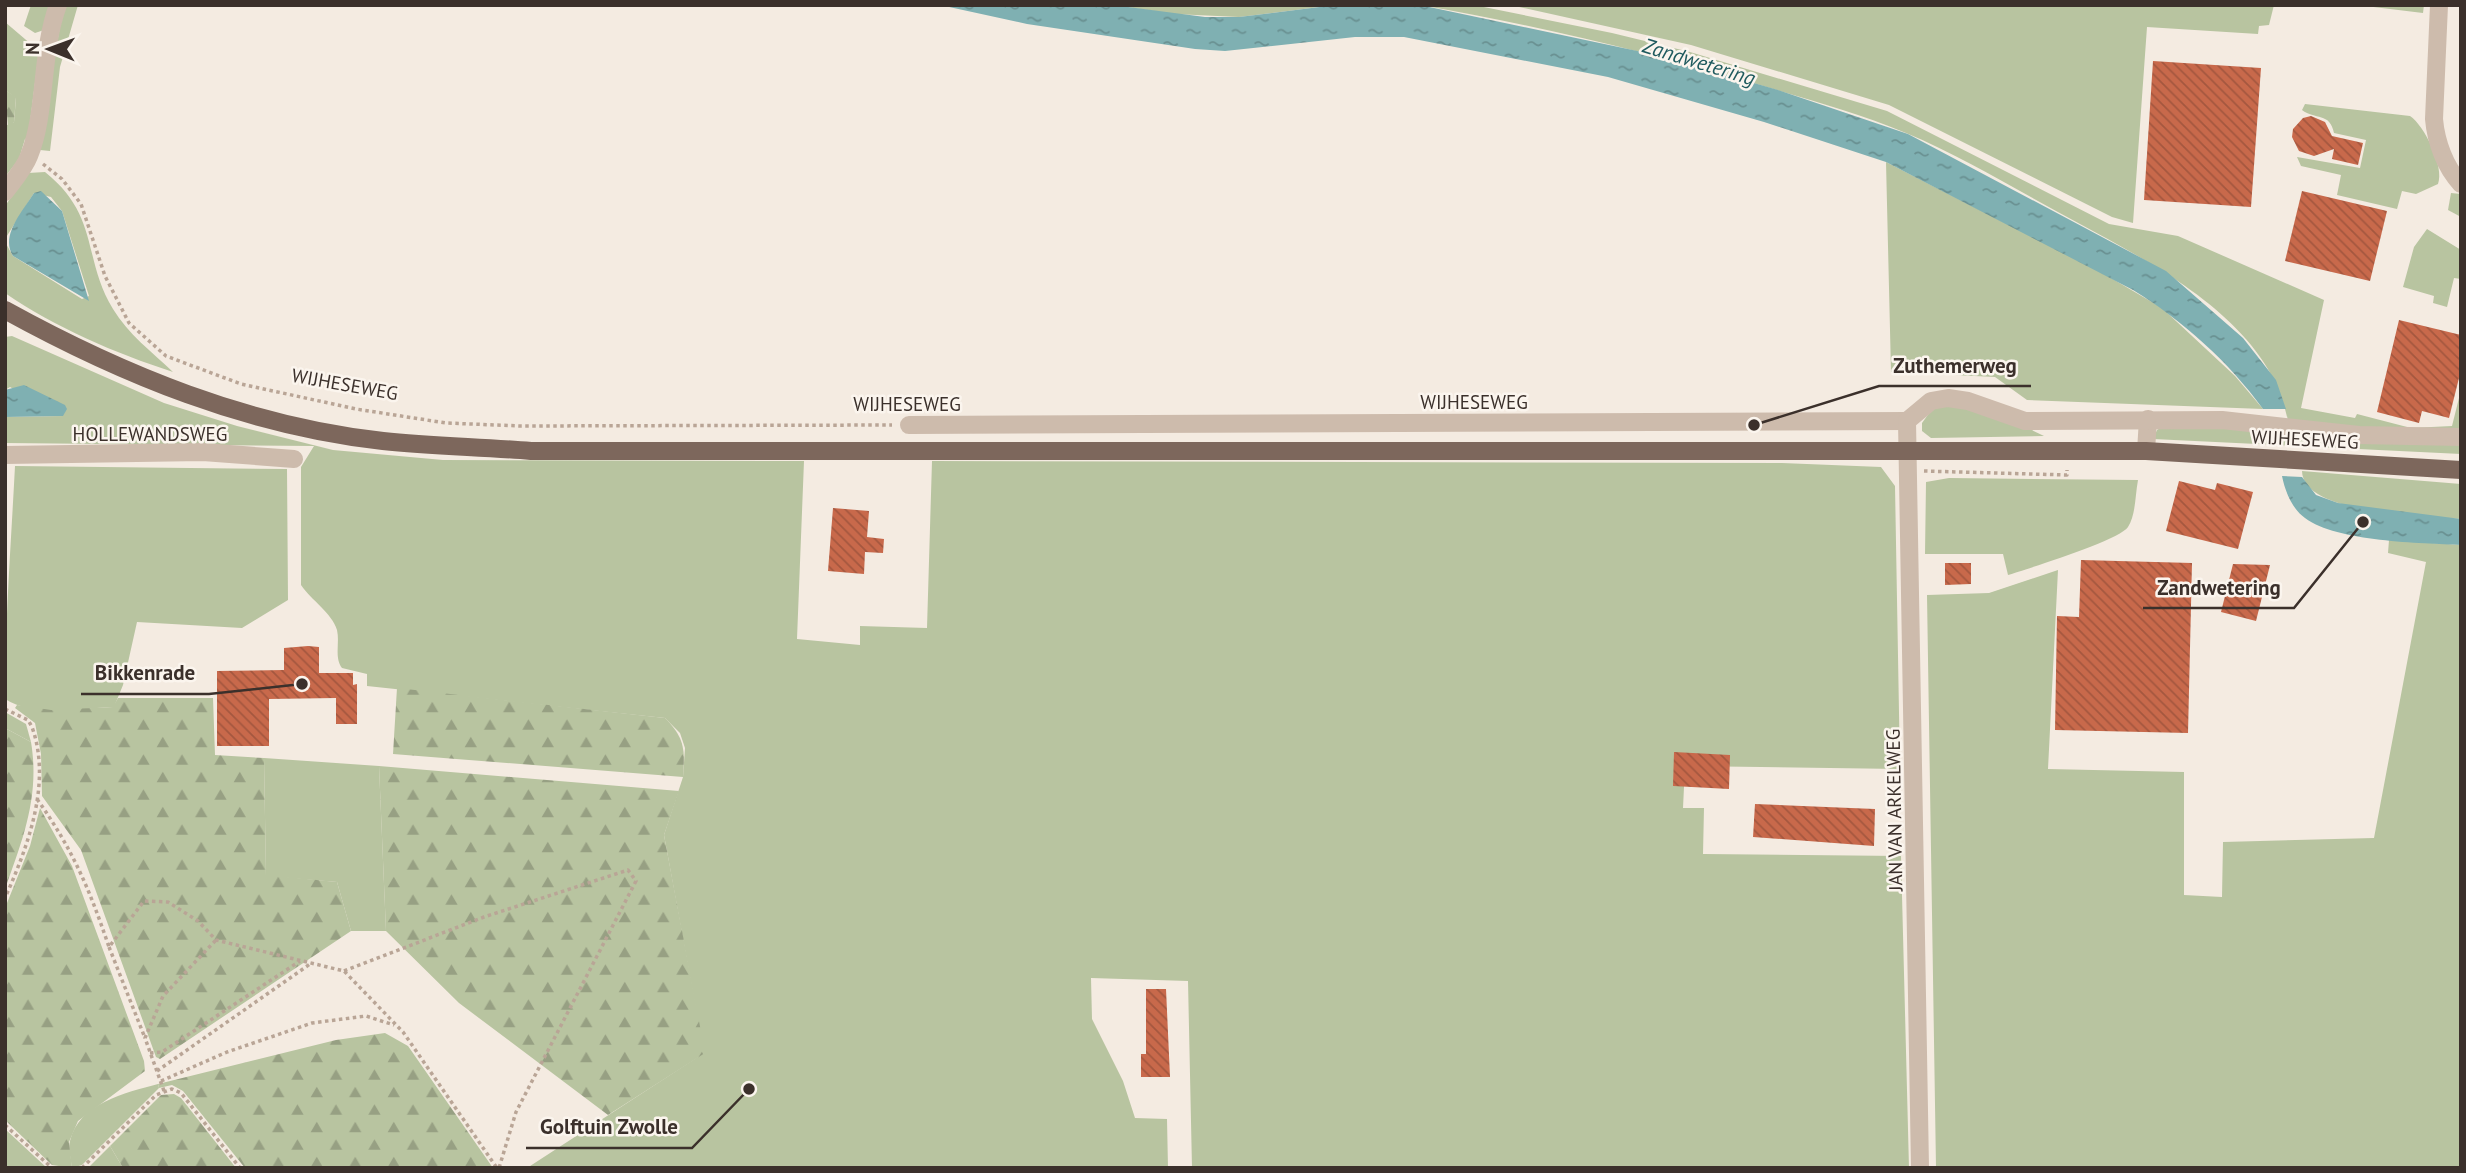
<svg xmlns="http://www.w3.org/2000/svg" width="2466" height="1173" viewBox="0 0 2466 1173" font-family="'PT Sans',sans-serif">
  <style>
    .grass { fill: #b8c4a0 }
    .forest { fill: url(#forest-firs) }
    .water { fill: url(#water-ripples) }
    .building { fill: url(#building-back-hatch) }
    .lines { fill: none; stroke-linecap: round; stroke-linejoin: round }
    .path { stroke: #b9a596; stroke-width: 3.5; stroke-dasharray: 3.5 3.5; stroke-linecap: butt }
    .minor { stroke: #cdbbac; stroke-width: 18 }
    .major { stroke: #7d675c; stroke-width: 18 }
    .labels { text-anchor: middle; stroke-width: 5; stroke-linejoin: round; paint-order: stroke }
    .street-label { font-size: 19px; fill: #3b302b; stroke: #fbf5ee }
    .water-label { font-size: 21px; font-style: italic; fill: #1f5a5e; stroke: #fbf5ee }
    .leader { fill: none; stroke: #3b302b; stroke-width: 2.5 }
    .callout-dot { fill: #3b302b; stroke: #fbf5ee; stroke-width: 2.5 }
    .callout-label { font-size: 21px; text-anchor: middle; font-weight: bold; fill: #3b302b; stroke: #fbf5ee; stroke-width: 5; stroke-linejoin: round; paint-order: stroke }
  </style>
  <defs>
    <pattern id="forest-firs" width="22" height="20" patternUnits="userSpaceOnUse" patternTransform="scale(1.75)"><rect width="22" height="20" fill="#b8c4a0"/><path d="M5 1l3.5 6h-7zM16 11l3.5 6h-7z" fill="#97a083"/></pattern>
    <pattern id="water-ripples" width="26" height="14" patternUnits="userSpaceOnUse" patternTransform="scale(1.75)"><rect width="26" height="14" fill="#7fb0b2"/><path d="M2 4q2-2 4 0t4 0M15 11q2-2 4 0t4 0" fill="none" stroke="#699091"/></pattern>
    <pattern id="building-back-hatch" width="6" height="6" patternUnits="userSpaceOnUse" patternTransform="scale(1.75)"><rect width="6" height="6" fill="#c8694b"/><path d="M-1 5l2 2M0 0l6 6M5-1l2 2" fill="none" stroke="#a4573f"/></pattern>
  </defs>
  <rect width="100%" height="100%" fill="#f4ebe1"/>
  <g class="grass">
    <path d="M31,5H52L44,30L35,33L24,26Z"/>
    <path d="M64,5H78L60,67L50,151L40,150L39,142Z"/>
    <path d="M1113,5H1335L1239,17L1174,14Z"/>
    <path d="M1420,5H1474L1612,33L1690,52L1887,111L2109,224L2178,236L2324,300L2301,408L2355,418L2357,414L2411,428L2452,426L2461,390V431L2415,432L2288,421C2270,324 2159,267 2080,224C2023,194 1966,158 1906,133C1859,113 1809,100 1760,85C1648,52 1535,25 1420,5Z"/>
    <path d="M1510,5H2274L2269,25L2259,26L2258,34L2147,27L2133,223L2112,217L1889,105L1691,45Z"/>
    <path d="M2357,5H2424L2423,13Z"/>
    <path d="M5,22L39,51L28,138L25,139L19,159L5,177V126L14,122L16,98L5,90Z"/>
    <path d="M2305,104L2410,116C2424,125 2445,167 2438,184L2416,194L2402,191L2397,209L2337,195L2341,175L2301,166L2297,157L2360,168L2366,140L2334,133C2330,112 2315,120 2302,110Z"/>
    <path d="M1886,162L2099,271L2162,308L2235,376L2263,409L2027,400L1995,377L1891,372Z"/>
    <path d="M45,172C100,216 82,258 113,309C128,334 152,352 173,372C115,353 56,328 5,293V242L13,256L82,299L89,296L62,211L51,197L34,193L5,239V206L28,173Z"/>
    <path d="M2451,193L2461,194V217L2448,210Z"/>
    <path d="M2427,229L2461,250V279L2454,278L2447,307L2433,303L2434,296L2403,287L2414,247Z"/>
    <path d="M12,336L164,403L237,426L333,450L443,460L804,461L797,639L860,645V626L927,628L932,461L1782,463L1881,467L1895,486L1900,769L1685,766L1683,808H1704L1703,854L1901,856L1909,1168H1192L1188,981L1091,978L1092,1019L1123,1081L1135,1118L1167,1119L1168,1168H527L704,1053L664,835L683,777L685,748L680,733L665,718L367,686V674L342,668C334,657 340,643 337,630C332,613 311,600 301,585V467L314,446L5,443V417L63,416L10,387L5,390V337Z"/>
    <path d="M1948,403L2003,416L2044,436L1931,438L1922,431V423L1935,405Z"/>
    <path d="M2165,425L2461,443V454L2153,439L2157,430Z"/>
    <path d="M15,466L287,469L288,600L242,628L137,622L123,685L114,707C81,708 34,718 5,699C5,621 11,544 15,466Z"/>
    <path d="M2302,471L2461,484V519C2427,516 2303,515 2302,471Z"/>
    <path d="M1949,478L2138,480C2135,496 2136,514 2128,527C2120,540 2027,569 2008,575L2003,554H1925L1926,482Z"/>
    <path d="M2389,540L2461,545V1168H1936L1927,595L1989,593L2058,570L2048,769L2184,772V895L2222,897L2223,842L2374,838L2426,562L2388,553Z"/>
    <path d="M5,712L26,724L31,742L5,728Z"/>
    <path d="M264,758L379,766L386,931H351L337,882L266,876Z"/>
    <path d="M158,1084L159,1088L82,1165L72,1168C71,1160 68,1148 70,1141C79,1103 125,1093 158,1084Z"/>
    <path d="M5,1129L47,1168H5Z"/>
    <path d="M110,1146L123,1168H88Z"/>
  </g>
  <g class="forest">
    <path d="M5,90L16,97L14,122L8,127Z"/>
    <path d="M397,688L665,718C685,738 685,750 683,777L393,754Z"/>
    <path d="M118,698H213L215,755L264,758L266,875L337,882L351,931L160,1059L156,1057L81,850L42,796L41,754L35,723L15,708L17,705L51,710L113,707Z"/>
    <path d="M5,728L31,742C40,796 23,839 5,889Z"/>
    <path d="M379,766L679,791L664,835L705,1053L608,1115L459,1003L386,931Z"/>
    <path d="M40,808L72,866L144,1061L145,1071L78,1121L69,1142L72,1168L52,1165L5,1120V908L30,846Z"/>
    <path d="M385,1033L408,1046L493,1168H245L183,1091L172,1085L159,1088L158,1084L336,1040Z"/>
    <path d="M174,1094L181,1098L236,1168H123L110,1146L161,1095Z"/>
  </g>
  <g class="water">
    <path d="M940,5H1113L1205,17H1239L1335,5H1420L1661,56L1778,90L1908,134L2166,271L2243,338L2276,380L2286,409H2263C2229,362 2182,320 2133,290L1886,162L1764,122L1608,77L1404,37H1355L1225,51L1195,49L1027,24Z"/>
    <path d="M41,191L62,211L89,301L13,256C0,236 22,212 34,193Z"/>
    <path d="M24,385L65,405L67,409L63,416L5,417V390Z"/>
    <path d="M2282,476L2302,477L2316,495L2338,503L2461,519V545C2421,543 2337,542 2305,518C2292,509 2285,491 2282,476Z"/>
  </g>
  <g class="building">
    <path d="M2153,61L2261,68L2251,207L2144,200Z"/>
    <path d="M2311,116L2325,122L2332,136L2363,143L2358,165L2332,159L2334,149L2314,156L2299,151L2292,137L2293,129L2303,118Z"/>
    <path d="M2302,191L2387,211L2370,281L2285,261Z"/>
    <path d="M2399,320L2461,335V370L2449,418L2422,411L2419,423L2377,412Z"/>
    <path d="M2179,481L2215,490L2217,483L2253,492L2238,549L2166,531Z"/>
    <path d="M833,508L869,511L867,537L884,539L883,553L865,552L864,574L828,571Z"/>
    <path d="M2081,560L2192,563L2188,733L2055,730L2057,616L2079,617Z"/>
    <path d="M1945,563H1971V584L1945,585Z"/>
    <path d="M2233,564L2270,565L2256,621L2221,612Z"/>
    <path d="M308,646L319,647V673H353V685L357,684V724H336V698L269,699V746H217V671L284,670V648Z"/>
    <path d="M1674,752L1730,755L1729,789L1673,786Z"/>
    <path d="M1755,804L1875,809L1874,846L1753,837Z"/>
    <path d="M1146,989H1166L1170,1077H1141V1054H1146Z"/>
  </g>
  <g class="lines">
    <g class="path">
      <path d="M43,164L62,179L81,204L105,276L129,323L166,356L241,384L356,409L446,423L521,426L892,425"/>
      <path d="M1924,471L2067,475V470"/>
      <path d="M5,709L28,720L32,727C52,783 28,846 5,898"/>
      <path d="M37,799C73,850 89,888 109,947L144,901L168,902L198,921L216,940L344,971L403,1032L497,1168"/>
      <path d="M109,947L145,1038"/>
      <path d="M344,971L484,917L628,870L636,881L516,1112L499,1168"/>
      <path d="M150,1053L162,1052L300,961"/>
      <path d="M157,1071L310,964"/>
      <path d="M161,1081L227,1052L312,1023L366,1016L394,1025"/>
      <path d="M164,1091L145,1038L163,996L216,940"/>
      <path d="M5,1125L52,1168"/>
      <path d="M82,1168L156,1095L172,1089L181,1093L240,1168"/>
    </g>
    <g class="minor">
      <path d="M2439,5L2434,119C2436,142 2445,167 2461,184"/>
      <path d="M5,192C13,181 24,169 29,156C47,112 40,54 58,5"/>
      <path d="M909,425L1907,421"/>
      <path d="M2146,451L2148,419"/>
      <path d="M5,455L203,452L294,459"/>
      <path d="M1920,1168L1907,421L1931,401L1948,398L1968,401L2025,421L2222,420L2359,435L2461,437"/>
    </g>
    <path class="major" d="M5,310C123,375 248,426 383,441C432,446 482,447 531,451H2146L2461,470"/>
  </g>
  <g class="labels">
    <g class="street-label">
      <text transform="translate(345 384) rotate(10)" y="7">WIJHESEWEG</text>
      <text x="1474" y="409">WIJHESEWEG</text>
      <text x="907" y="411">WIJHESEWEG</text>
      <text x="150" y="441">HOLLEWANDSWEG</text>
      <text transform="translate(2305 439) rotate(3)" y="7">WIJHESEWEG</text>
      <text transform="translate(1894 810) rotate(-91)" y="7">JAN VAN ARKELWEG</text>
    </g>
    <g class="water-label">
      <text transform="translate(1699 62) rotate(17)" y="7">Zandwetering</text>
    </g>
  </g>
  <path class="leader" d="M1754 425L1879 386H2031M2363 522L2294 608H2143M302 684L209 694H81M749 1089L692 1148H526"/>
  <g class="callout-dot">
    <circle cx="1754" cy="425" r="7"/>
    <circle cx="2363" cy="522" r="7"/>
    <circle cx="302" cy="684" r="7"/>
    <circle cx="749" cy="1089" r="7"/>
  </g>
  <g class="callout-label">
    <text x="1955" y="373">Zuthemerweg</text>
    <text x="2219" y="595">Zandwetering</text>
    <text x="145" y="680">Bikkenrade</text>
    <text x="609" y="1134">Golftuin Zwolle</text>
  </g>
  <rect width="2466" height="1173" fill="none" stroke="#3b302b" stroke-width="14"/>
  <g transform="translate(49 49) rotate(271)" stroke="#fbf5ee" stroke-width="5" paint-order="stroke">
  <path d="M0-5L12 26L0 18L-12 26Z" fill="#3b302b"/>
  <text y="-10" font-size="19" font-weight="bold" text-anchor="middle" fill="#3b302b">N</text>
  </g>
</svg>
